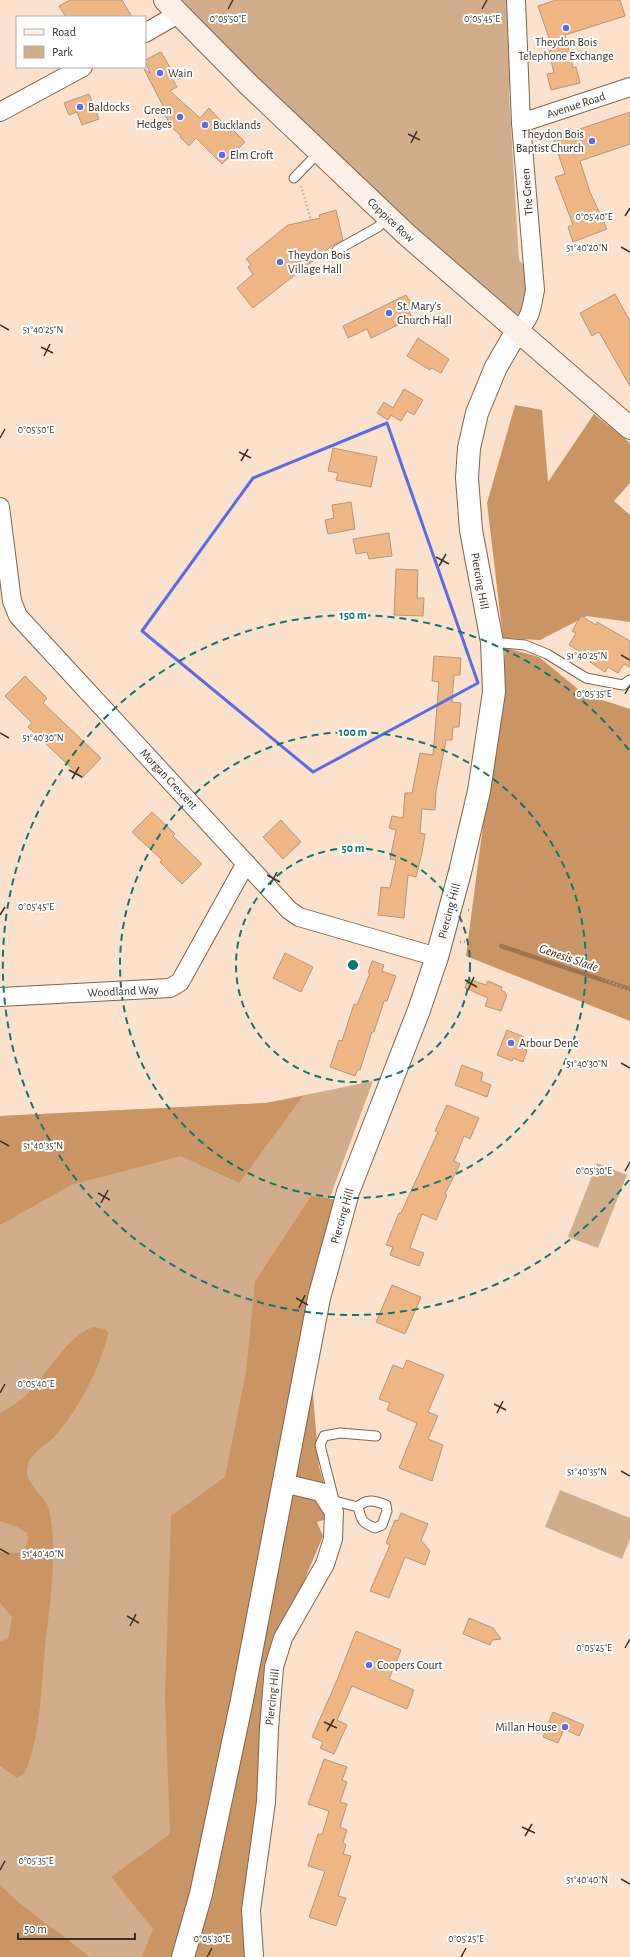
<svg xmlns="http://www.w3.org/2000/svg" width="630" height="1957" viewBox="0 0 630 1957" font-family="'Alegreya Sans',sans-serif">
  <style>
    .green { fill: #d2ad8c }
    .forest { fill: #ca9564 }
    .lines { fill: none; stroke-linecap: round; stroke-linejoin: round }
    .stream { stroke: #9e7550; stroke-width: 4.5 }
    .building { fill: #edb684; stroke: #b3967d }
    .service-casing { stroke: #7f644c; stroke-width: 11 }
    .minor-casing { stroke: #7f644c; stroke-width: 20 }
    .tertiary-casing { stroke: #7f644c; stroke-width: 24 }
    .secondary-casing { stroke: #7f644c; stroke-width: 24 }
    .path { stroke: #b6a18f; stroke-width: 2.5; stroke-dasharray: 1 3; stroke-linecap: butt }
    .service { stroke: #fff; stroke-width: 9 }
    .minor { stroke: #fff; stroke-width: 18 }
    .tertiary { stroke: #fff; stroke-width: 22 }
    .secondary { stroke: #fcf0e6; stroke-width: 22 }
    .marked { fill: none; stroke: #5a6de4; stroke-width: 3; stroke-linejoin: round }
    .ticks { fill: none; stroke: #3c3025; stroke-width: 1.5 }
    .ring { fill: none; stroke: #0f766e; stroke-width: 2; stroke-dasharray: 7 5 }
    .poi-dot { fill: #5a6de4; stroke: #fff; stroke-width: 1.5 }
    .labels { text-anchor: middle; stroke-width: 4; stroke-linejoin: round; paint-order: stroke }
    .poi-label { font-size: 12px; fill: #3c3025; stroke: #fff; text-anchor: start }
    .street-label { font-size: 12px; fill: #3c3025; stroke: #fff }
    .water-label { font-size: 13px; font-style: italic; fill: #4b2800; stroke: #fff }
    .ticks-label { font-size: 10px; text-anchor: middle; fill: #3c3025; stroke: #fff; stroke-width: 4; stroke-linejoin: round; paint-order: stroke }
    .centre { fill: #0f766e; stroke: #fff; stroke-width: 2 }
    .ring-label { font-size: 12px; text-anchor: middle; font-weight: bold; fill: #0f766e; stroke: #fff; stroke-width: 4; stroke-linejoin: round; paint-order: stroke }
  </style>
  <rect width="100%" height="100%" fill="#fce2cd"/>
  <g class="green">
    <path d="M175,0H508L513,42L509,94L519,260L527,269L528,296L522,312L513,315L399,215Z"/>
    <path d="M373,1081L295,1292L158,1957H0V1116L266,1103Z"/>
    <path d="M597,1163L627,1175L598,1248L568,1237Z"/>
    <path d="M560,1490L630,1518V1539L622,1559L545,1527Z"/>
  </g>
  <g class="forest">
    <path d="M515,405L542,410L548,482L594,414L630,443V483L614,501L630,515V622L587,616L540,640L503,638L487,503Z"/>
    <path d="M506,648L539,657L584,694L630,709V1021L466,956Z"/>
    <path d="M303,1096L239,1183L181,1156L71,1185L0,1225V1116L266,1103Z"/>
    <path d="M311,1196L338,1200L312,1382L319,1467L334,1517L317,1522L323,1536L268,1666L250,1957H142L153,1929L111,1877L170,1834L165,1697L171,1516L225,1477L246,1372L255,1281Z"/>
    <path d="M93,1327L105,1329L108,1333C103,1363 76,1413 56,1435C47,1446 27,1453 27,1471C27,1484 41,1493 47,1504C49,1509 51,1516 51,1522C57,1560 49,1610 45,1648C41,1687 41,1734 26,1770C24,1774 20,1776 17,1778L0,1766V1641L8,1639L12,1617L0,1603V1552L8,1553L24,1552L28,1539L27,1533L17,1527L0,1521V1413C11,1407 21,1401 30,1391C50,1371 65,1338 93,1327Z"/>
    <path d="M0,1885C27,1913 60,1931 89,1957H0Z"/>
  </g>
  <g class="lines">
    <path class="stream" d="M501,946L630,989"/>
  </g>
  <g class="building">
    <path d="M70,0H122L132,17H66L59,6Z"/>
    <path d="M556,0H620L625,16L565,35L573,68L576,67L580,83L551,90L547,74L554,73L549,51L553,50L538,6Z"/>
    <path d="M161,52L171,69L168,71L177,87L170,91L200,118L209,108L231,132L233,130L245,142L222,164L196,138L189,146L180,137L181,136L166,122L168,119L159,111L163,106L144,69L150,73L145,60Z"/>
    <path d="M89,94L99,119L82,125L77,112L69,115L64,103Z"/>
    <path d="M630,112V144L580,161L590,192L607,229L573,242L568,227L573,225L555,177L565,174L553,138Z"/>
    <path d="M336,210L343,240L333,245L253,308L237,288L253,274L248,267L251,265L246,259L288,225L320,218L319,215Z"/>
    <path d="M615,294L630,321V386L599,332L592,336L580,313Z"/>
    <path d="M406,295L413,306L408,308L412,318L371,338L367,329L348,338L343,326Z"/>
    <path d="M418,338L449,359L441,373L432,368L430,370L407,356Z"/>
    <path d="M404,389L423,400L414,415L407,411L401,421L391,415L388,420L377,413L384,402L393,408Z"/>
    <path d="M333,448L377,457L371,487L336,480L338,473L328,471Z"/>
    <path d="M351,502L355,529L328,534L325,520L334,518L332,505Z"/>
    <path d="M389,533L392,556L369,559L367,552L356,554L353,539Z"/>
    <path d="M396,569L418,570L417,598H424L423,616L394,615Z"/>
    <path d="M581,616L596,625L597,622L630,641V667L624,664L618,673L608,667L605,672L590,662L592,659L569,645L576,633L572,631Z"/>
    <path d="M434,656L461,658L460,675H454L452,702L461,703L459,727H453L452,740H446L436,791L435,810L422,809L420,833L425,834L422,853L416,877L408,875L404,918L378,915L381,887L390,888L396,860L390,859L396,830L389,828L392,816L403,818L405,793H412L420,753L433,755L439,682L432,681Z"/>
    <path d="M25,676L47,698L43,703L101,758L82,778L28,727L32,723L5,696Z"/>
    <path d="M152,812L175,834L173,836L202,864L182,884L160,862L162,860L132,832Z"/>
    <path d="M281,820L301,842L283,859L263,837Z"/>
    <path d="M285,953L313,967L301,992L273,978Z"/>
    <path d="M372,961L384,965L382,971L396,976L387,1001H384L374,1032H372L360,1070L358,1069L355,1076L330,1067L339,1040L342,1041L354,1004L357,1005L370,973H368Z"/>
    <path d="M468,979L486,985L488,981L502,987L501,990L505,992V994L507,995L501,1011L485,1006L488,998L465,988Z"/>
    <path d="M507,1030L524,1037L520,1047L527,1050L523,1062L513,1058L512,1061L497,1055Z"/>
    <path d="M462,1065L483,1073L481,1081L491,1085L487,1097L455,1085Z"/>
    <path d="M447,1105L479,1118L470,1139L464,1136L454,1161L460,1164L445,1194L447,1195L436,1220L422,1214L410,1248L424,1253L419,1266L390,1255L393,1247L386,1245L399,1213H401L438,1132L435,1131Z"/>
    <path d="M392,1285L421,1297L405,1334L376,1322Z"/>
    <path d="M407,1360L444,1375L428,1412L438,1416L428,1439L443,1445L432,1481L399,1468L417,1423L387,1410L390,1403L379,1399L393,1365L403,1369Z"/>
    <path d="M401,1513L428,1524L421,1540L430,1551L425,1565L405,1557L389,1598L370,1591L390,1545L386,1543L395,1520L398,1521Z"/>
    <path d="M469,1618L493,1628L501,1639L492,1640L490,1645L463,1634Z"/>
    <path d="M356,1631L401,1650L389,1679L414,1690L407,1709L352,1686L337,1720L347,1725L334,1754L320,1748L323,1742L312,1737L337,1680Z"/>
    <path d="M553,1712L584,1725L579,1736L564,1729L558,1743L543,1737Z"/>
    <path d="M324,1759L347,1767L342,1780L347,1782L340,1802L347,1804L340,1827L347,1830L343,1842L346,1845L343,1854L351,1856L338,1896L346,1898L336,1926L309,1917L325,1871L308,1866L318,1834L322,1835L329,1811L308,1804Z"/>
  </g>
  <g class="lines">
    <defs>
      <g id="service">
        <path d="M294,178L319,152"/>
        <path d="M337,250L378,227L388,217"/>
        <path d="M492,642L525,645L547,654L586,678L623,685L630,680"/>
        <path d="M327,1499L358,1507C367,1498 375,1501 386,1505L387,1511L382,1525L375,1528C361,1522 362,1521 358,1507"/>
        <path d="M334,1500L320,1445L324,1436L340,1433L376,1436"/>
      </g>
      <g id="minor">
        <path d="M516,0L521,123L535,290C531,309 532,317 517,331"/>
        <path d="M145,33L178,14"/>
        <path d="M0,112L83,67"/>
        <path d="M521,123L630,87"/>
        <path d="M0,507L12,601L18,616L289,910L299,917L437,957"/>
        <path d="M0,997L170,988L180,982L246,863"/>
        <path d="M254,1957L251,1910L266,1802L269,1729L274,1667L283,1638L325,1564L333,1539L334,1512L321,1492L283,1483"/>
      </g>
      <path id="tertiary" d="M183,1957L201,1894L242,1700L319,1298L348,1192L419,1010L437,957L460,872L479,791L494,692L492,642L471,530L467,478L469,448L477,413L496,367L517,331"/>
      <path id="secondary" d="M165,0L249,85L407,235L630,428"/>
    </defs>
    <use href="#service" class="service-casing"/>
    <use href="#minor" class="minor-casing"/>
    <use href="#tertiary" class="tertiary-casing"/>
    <use href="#secondary" class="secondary-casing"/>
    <g class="path">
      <path d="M301,186L311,220"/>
      <path d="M468,910H484L514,892L547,858L572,847L621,835L630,831"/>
      <path d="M541,940L573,962L630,992"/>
      <path d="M460,942L497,938L616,941L630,938"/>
    </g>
    <use href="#service" class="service"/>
    <use href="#minor" class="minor"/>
    <use href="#tertiary" class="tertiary"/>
    <use href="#secondary" class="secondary"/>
  </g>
  <path class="marked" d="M387,423L478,683L313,772L142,631L253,478Z"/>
  <path class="ticks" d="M228,9L233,0M482,9L487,0M408,134L420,140M411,143L417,131M625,216L630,208M621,247L630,252M0,325L9,330M41,347L53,353M44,356L50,344M0,438L5,429M239,452L251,458M241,461L248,449M436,557L449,564M439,566L446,554M621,655L630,660M625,694L630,685M0,733L9,738M69,770L82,777M72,779L79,767M267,875L280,882M270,885L277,872M0,915L5,907M465,980L477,987M468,990L474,977M621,1063L630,1068M0,1141L9,1146M625,1171L630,1162M98,1193L110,1200M101,1203L108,1190M296,1298L308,1305M299,1308L305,1295M0,1393L5,1384M494,1404L506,1410M497,1413L503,1401M621,1471L630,1476M0,1549L9,1554M127,1616L139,1623M130,1626L136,1614M625,1648L630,1639M324,1722L337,1728M327,1731L334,1719M522,1827L535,1833M525,1836L532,1824M0,1870L5,1861M621,1879L630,1884M207,1957L212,1948M461,1957L466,1948"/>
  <g class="ring">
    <circle cx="353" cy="965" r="117"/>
    <circle cx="353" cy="965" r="233"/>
    <path d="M629 1180A350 350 0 1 1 629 750"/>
  </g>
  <g class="poi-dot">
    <circle cx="566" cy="28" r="4"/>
    <circle cx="160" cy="73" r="4"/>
    <circle cx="80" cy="107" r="4"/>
    <circle cx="180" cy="117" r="4"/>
    <circle cx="205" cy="125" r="4"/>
    <circle cx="592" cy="141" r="4"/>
    <circle cx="222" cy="155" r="4"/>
    <circle cx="280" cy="262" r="4"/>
    <circle cx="389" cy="313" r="4"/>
    <circle cx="511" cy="1043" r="4"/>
    <circle cx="369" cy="1665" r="4"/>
    <circle cx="565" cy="1727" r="4"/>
  </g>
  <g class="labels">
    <g class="poi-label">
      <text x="566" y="46" text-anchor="middle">Theydon Bois<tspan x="566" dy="14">Telephone Exchange</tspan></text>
      <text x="168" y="77">Wain</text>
      <text x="88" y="111">Baldocks</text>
      <text x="172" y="114" text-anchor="end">Green<tspan x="172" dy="14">Hedges</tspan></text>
      <text x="213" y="129">Bucklands</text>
      <text x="584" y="138" text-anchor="end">Theydon Bois<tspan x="584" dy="14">Baptist Church</tspan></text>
      <text x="230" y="159">Elm Croft</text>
      <text x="288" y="259">Theydon Bois<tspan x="288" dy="14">Village Hall</tspan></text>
      <text x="397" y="310">St. Mary's<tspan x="397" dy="14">Church Hall</tspan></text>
      <text x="519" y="1047">Arbour Dene</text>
      <text x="377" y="1669">Coopers Court</text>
      <text x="557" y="1731" text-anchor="end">Millan House</text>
    </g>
    <g class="street-label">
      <text transform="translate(576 105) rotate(-18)" y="4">Avenue Road</text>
      <text transform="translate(527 192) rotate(-95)" y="4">The Green</text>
      <text transform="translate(391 220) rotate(43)" y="4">Coppice Row</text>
      <text transform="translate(480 581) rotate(80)" y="4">Piercing Hill</text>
      <text transform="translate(169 779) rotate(47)" y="4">Morgan Crescent</text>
      <text transform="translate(449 911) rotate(-75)" y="4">Piercing Hill</text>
      <text transform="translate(123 991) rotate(-3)" y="4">Woodland Way</text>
      <text transform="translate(342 1216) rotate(-74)" y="4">Piercing Hill</text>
      <text transform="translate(272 1697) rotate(-84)" y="4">Piercing Hill</text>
    </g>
    <g class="water-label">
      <text transform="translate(569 957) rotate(19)" y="5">Genesis Slade</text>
    </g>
  </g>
  <g class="ticks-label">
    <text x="228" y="22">0°05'50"E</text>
    <text x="482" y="22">0°05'45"E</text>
    <text x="594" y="220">0°05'40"E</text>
    <text x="587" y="251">51°40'20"N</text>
    <text x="43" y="333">51°40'25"N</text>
    <text x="36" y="433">0°05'50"E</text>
    <text x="587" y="659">51°40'25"N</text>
    <text x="594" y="697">0°05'35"E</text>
    <text x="43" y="741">51°40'30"N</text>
    <text x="36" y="910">0°05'45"E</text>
    <text x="587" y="1067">51°40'30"N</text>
    <text x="43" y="1149">51°40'35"N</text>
    <text x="594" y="1174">0°05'30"E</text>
    <text x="36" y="1387">0°05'40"E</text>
    <text x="587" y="1475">51°40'35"N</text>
    <text x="43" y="1557">51°40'40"N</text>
    <text x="594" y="1651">0°05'25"E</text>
    <text x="36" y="1864">0°05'35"E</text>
    <text x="587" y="1883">51°40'40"N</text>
    <text x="212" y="1942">0°05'30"E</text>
    <text x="466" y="1942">0°05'25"E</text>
  </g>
  <circle cx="353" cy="965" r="6" class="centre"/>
  <g class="ring-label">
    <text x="353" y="619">150 m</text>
    <text x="353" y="736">100 m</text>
    <text x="353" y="852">50 m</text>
  </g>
  <rect x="16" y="16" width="130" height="52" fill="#ffffff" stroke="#b1aca8"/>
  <rect x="24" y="29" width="20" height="6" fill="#fcf0e6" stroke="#b1aca8"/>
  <text x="52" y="36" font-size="12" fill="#3c3025">Road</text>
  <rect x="24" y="46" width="20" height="12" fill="#d2ad8c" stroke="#b1aca8"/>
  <text x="52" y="56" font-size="12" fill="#3c3025">Park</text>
  <path d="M18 1933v6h117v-6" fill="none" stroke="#3c3025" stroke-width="2"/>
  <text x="24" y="1933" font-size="12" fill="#3c3025" stroke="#ffffff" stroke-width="3" paint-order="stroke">50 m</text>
</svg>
